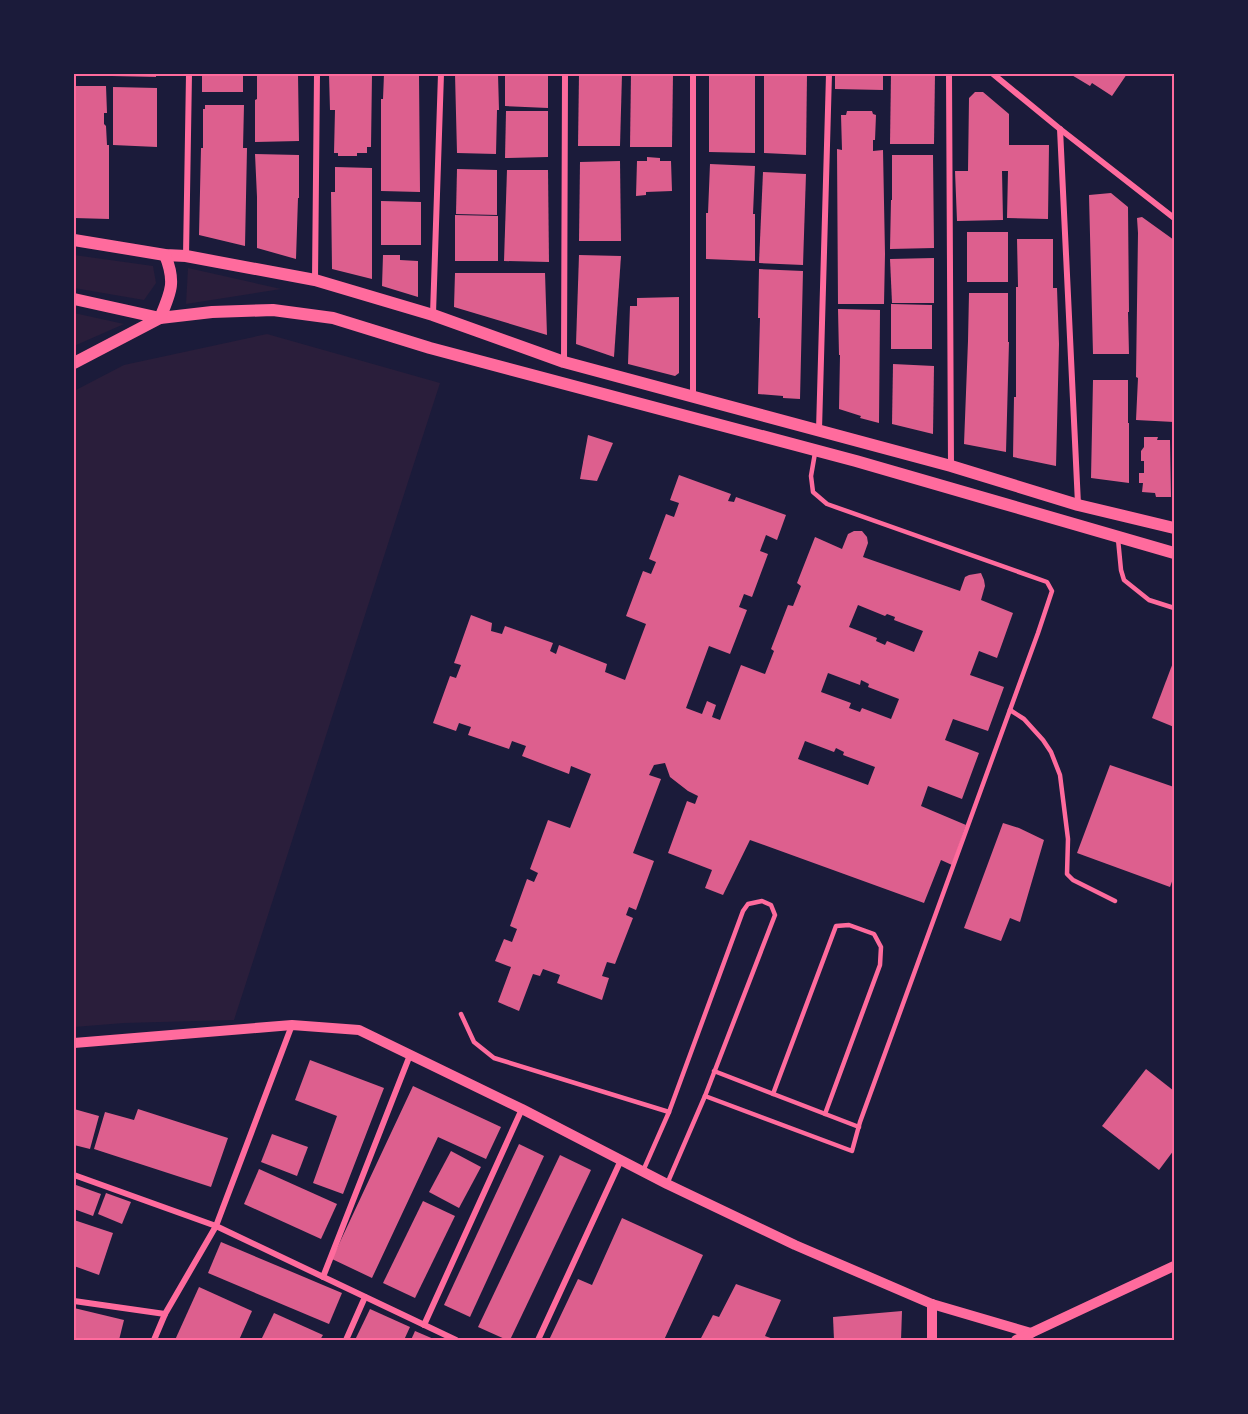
<svg xmlns="http://www.w3.org/2000/svg" width="1248" height="1414" viewBox="0 0 1248 1414" font-family="'Noto Sans',sans-serif">
  <style>
    .green { fill: #2a1e3b }
    .building { fill: #dd5f8e; fill-rule: evenodd }
    .lines { fill: none; stroke-linecap: round; stroke-linejoin: round }
    .service { stroke: #ff6b9d; stroke-width: 4.5 }
    .minor { stroke: #ff6b9d; stroke-width: 6 }
    .tertiary { stroke: #ff6b9d; stroke-width: 10 }
    .secondary { stroke: #ff6b9d; stroke-width: 12 }
    .neatline { fill: none; stroke: #ff6b9d; stroke-width: 2 }
  </style>
  <rect width="100%" height="100%" fill="#1b1b3a"/>
  <g class="green">
    <path d="M74,255L153,266L156,283L144,300L74,288Z"/>
    <path d="M188,268L281,289L186,304Z"/>
    <path d="M74,313L124,324L74,346Z"/>
    <path d="M267,334L440,383L234,1020L124,1023L74,1027V391L124,365Z"/>
  </g>
  <g class="building">
    <rect x="74" y="74" width="31" height="2"/>
    <path d="M112,74H156V77L112,76Z"/>
    <rect x="202" y="74" width="41" height="18"/>
    <path d="M257,74H298L299,141L255,142V100L257,99Z"/>
    <path d="M329,74H372L371,147H367V153H357V156H338V153H334L335,110H330Z"/>
    <path d="M384,74H419L420,192L381,191V99H383Z"/>
    <path d="M455,74H498L499,110H497L496,154L457,153Z"/>
    <path d="M505,74H548V108L505,106Z"/>
    <path d="M579,74H622L620,146H578Z"/>
    <path d="M631,74H673L672,147H630Z"/>
    <path d="M709,74H755V153L709,152Z"/>
    <path d="M764,74H807L806,155L764,153Z"/>
    <path d="M835,74H883V90L835,89Z"/>
    <path d="M891,74H935L934,144H890Z"/>
    <path d="M1070,74H1127L1112,96L1092,83L1090,86Z"/>
    <path d="M74,86H106L107,113H104V124L106,126L107,145H109V219L74,218Z"/>
    <path d="M113,87L157,88V147L113,145Z"/>
    <path d="M975,92H983L1009,114V145H1049L1048,219L1007,218L1008,171H1002L1003,220L957,221L955,171H968L969,98Z"/>
    <path d="M205,105H244L243,148H247L245,246L199,235L201,148H203V109H205Z"/>
    <path d="M506,111H548V157L505,158Z"/>
    <path d="M847,111H872L873,114L876,115L875,140H873V151L883,150L885,254L884,304H838L837,149L842,150L841,115H846Z"/>
    <path d="M255,154L299,155V198H298L296,259L257,248V197Z"/>
    <path d="M892,155H933L934,248L890,249L891,200H892Z"/>
    <path d="M647,157L660,158V161H671L672,191L646,192V195L636,196L637,161H647Z"/>
    <path d="M620,161L621,241H579L580,162Z"/>
    <path d="M710,164L755,166L753,214H755V261L706,259V213H708Z"/>
    <path d="M335,167L372,168V279L332,269L331,192H335Z"/>
    <path d="M457,169L497,170V215L456,214Z"/>
    <path d="M507,170H548L549,262L504,261Z"/>
    <path d="M763,172L806,174L803,265L759,263Z"/>
    <path d="M1111,193L1128,207L1129,312H1128L1129,354H1093L1089,195Z"/>
    <path d="M381,201L421,202V245H381Z"/>
    <path d="M455,215L498,216V261H455Z"/>
    <path d="M1142,217L1174,240V422L1136,420L1138,378L1136,377L1138,233L1137,218Z"/>
    <rect x="967" y="232" width="41" height="50"/>
    <path d="M1017,239H1053V288H1057L1059,344L1056,466L1013,457L1014,397H1016V287H1018Z"/>
    <path d="M383,255H400V260L418,261V297L382,286Z"/>
    <path d="M579,255L621,256L614,357L576,344Z"/>
    <path d="M934,258V303H892L890,259Z"/>
    <path d="M759,269L803,271L800,399L783,398V396L758,394L760,318H758Z"/>
    <path d="M455,273H545L547,335L454,307Z"/>
    <path d="M969,293H1008V342H1009L1006,452L964,444L968,341Z"/>
    <path d="M679,297V373L675,376L628,364L630,306H637V298Z"/>
    <path d="M891,304L932,305V349H891Z"/>
    <path d="M838,309L880,310L879,423L860,418L861,416L839,409L840,355H839Z"/>
    <path d="M893,364L934,366L933,434L892,424Z"/>
    <path d="M1093,380H1128V423H1129V483L1091,478Z"/>
    <path d="M588,435L613,443L597,481L580,479Z"/>
    <path d="M1144,437H1158L1157,440H1170L1171,497H1156L1155,493L1142,492L1143,483H1139V473H1144V461H1141V451L1144,447Z"/>
    <path d="M679,475L731,494L728,501L734,502L736,497L786,515L777,540L766,535L760,551L768,554L752,597L744,594L739,607L747,610L730,654L709,646L686,708L702,714L707,701L716,705L712,717L720,720L741,665L765,674L774,651L771,649L788,605L793,606L801,586L797,583L815,537L842,549L848,534L854,531H862L867,537L868,543L863,557L960,591L965,577L969,575L981,573L984,580L985,586L981,600L1013,613L997,658L979,651L970,675L1004,687L988,731L953,719L945,740L979,753L962,799L928,786L921,806L966,825L952,865L941,860L924,903L750,840L723,895L705,888L712,870L668,853L687,801L695,804L698,796L688,791L670,777L665,763L654,765L649,775L661,779L633,853L654,861L636,910L629,907L626,915L633,918L615,964L607,962L602,976L609,978L602,1000L557,983L560,975L543,969L540,976L533,974L519,1011L498,1002L511,967L495,961L504,939L512,942L517,929L510,926L527,879L534,882L538,873L530,869L548,820L570,828L591,774L571,766L569,774L522,756L526,746L512,741L509,749L468,735L471,727L459,723L456,731L433,723L450,676L456,678L461,665L454,663L471,615L492,623L491,631L502,634L505,626L553,643L550,651L556,654L559,645L607,664L605,672L625,680L646,624L626,616L643,571L651,574L656,562L649,559L666,514L674,517L679,503L670,500ZM858,605L885,616L887,614L895,617L894,620L923,631L914,652L887,641L885,645L876,641L877,638L849,627ZM828,673L860,685L861,680L869,684L868,687L899,699L891,719L862,708L860,712L849,708L851,703L821,692ZM805,741L834,752L836,748L844,752L843,755L875,767L868,785L798,759Z"/>
    <path d="M1174,660V727L1152,718Z"/>
    <path d="M1110,765L1174,787V876L1170,887L1077,853Z"/>
    <path d="M1003,823L1019,828L1044,840L1020,922L1010,918L1001,941L964,928Z"/>
    <path d="M310,1060L384,1088L343,1194L313,1183L337,1116L295,1100Z"/>
    <path d="M1146,1069L1174,1091V1150L1159,1170L1102,1126Z"/>
    <path d="M413,1086L501,1127L486,1159L438,1137L372,1278L332,1259Z"/>
    <path d="M74,1109L99,1116L90,1149L74,1145Z"/>
    <path d="M138,1109L228,1138L211,1187L94,1149L105,1112L134,1120Z"/>
    <path d="M272,1134L308,1147L297,1176L261,1162Z"/>
    <path d="M519,1144L544,1156L470,1317L444,1305Z"/>
    <path d="M451,1151L481,1167L459,1208L429,1192Z"/>
    <path d="M560,1155L591,1170L510,1340H507L478,1327Z"/>
    <path d="M259,1169L337,1204L321,1239L244,1204Z"/>
    <path d="M76,1185L101,1194L93,1216L74,1209V1192Z"/>
    <path d="M106,1193L131,1202L122,1224L98,1214Z"/>
    <path d="M423,1201L455,1216L415,1298L383,1283Z"/>
    <path d="M622,1218L703,1255L664,1340H549L578,1279L592,1285Z"/>
    <path d="M74,1220L113,1233L99,1275L74,1266Z"/>
    <path d="M221,1242L342,1293L329,1324L208,1273Z"/>
    <path d="M736,1284L781,1300L765,1336L776,1340H700L713,1315L719,1317Z"/>
    <path d="M199,1287L252,1311L239,1340H175Z"/>
    <path d="M74,1308L124,1320L119,1340H74Z"/>
    <path d="M370,1309L410,1327L404,1340H355Z"/>
    <path d="M902,1311L901,1340H834L833,1317Z"/>
    <path d="M274,1313L323,1335L320,1340H261Z"/>
    <path d="M415,1331L436,1340H411Z"/>
  </g>
  <g class="lines">
    <g class="service">
      <path d="M1118,539L1121,570L1124,580L1149,600L1174,608"/>
      <path d="M1010,710L1024,719L1043,740L1051,752L1060,775L1068,839L1067,874L1073,880L1115,901"/>
      <path d="M461,1014L474,1042L494,1058L669,1112"/>
      <path d="M714,1071L859,1127"/>
      <path d="M773,1094L836,926L849,925L874,934L881,947L880,965L825,1114"/>
      <path d="M705,1096L852,1151L860,1122L1038,633L1052,591L1047,582L827,504L813,492L811,476L815,453"/>
      <path d="M643,1171L669,1112L743,911L748,904L762,901L771,905L775,915L705,1096L667,1184"/>
    </g>
    <g class="minor">
      <path d="M949,74L951,466"/>
      <path d="M993,74L1060,129L1174,218"/>
      <path d="M1060,129L1078,504"/>
      <path d="M186,256L189,74"/>
      <path d="M315,280L317,74"/>
      <path d="M433,314L441,74"/>
      <path d="M564,362L565,74"/>
      <path d="M693,397V74"/>
      <path d="M819,430L829,74"/>
      <path d="M74,1175L216,1226L456,1340"/>
      <path d="M323,1277L410,1055"/>
      <path d="M74,1301L165,1314"/>
      <path d="M424,1325L522,1109"/>
      <path d="M154,1340L165,1314L216,1226L292,1025"/>
      <path d="M346,1340L365,1297"/>
      <path d="M538,1340L621,1160"/>
    </g>
    <g class="tertiary">
      <path d="M74,1043L292,1025L359,1030L522,1109L667,1184L795,1245L932,1304L1031,1333"/>
      <path d="M932,1340V1304"/>
      <path d="M1016,1340L1174,1266"/>
    </g>
    <g class="secondary">
      <path d="M74,240L165,255L186,256L315,280L433,315L564,362L951,466L1078,505L1174,528"/>
      <path d="M74,299L160,318L212,312L273,310L333,318L430,348L856,461L1174,553"/>
      <path d="M74,363L160,318C171,292 176,282 165,255"/>
    </g>
  </g>
  <rect width="1248" height="1414" fill="none" stroke="#1b1b3a" stroke-width="150"/>
  <rect x="75" y="75" width="1098" height="1264" class="neatline"/>
</svg>
